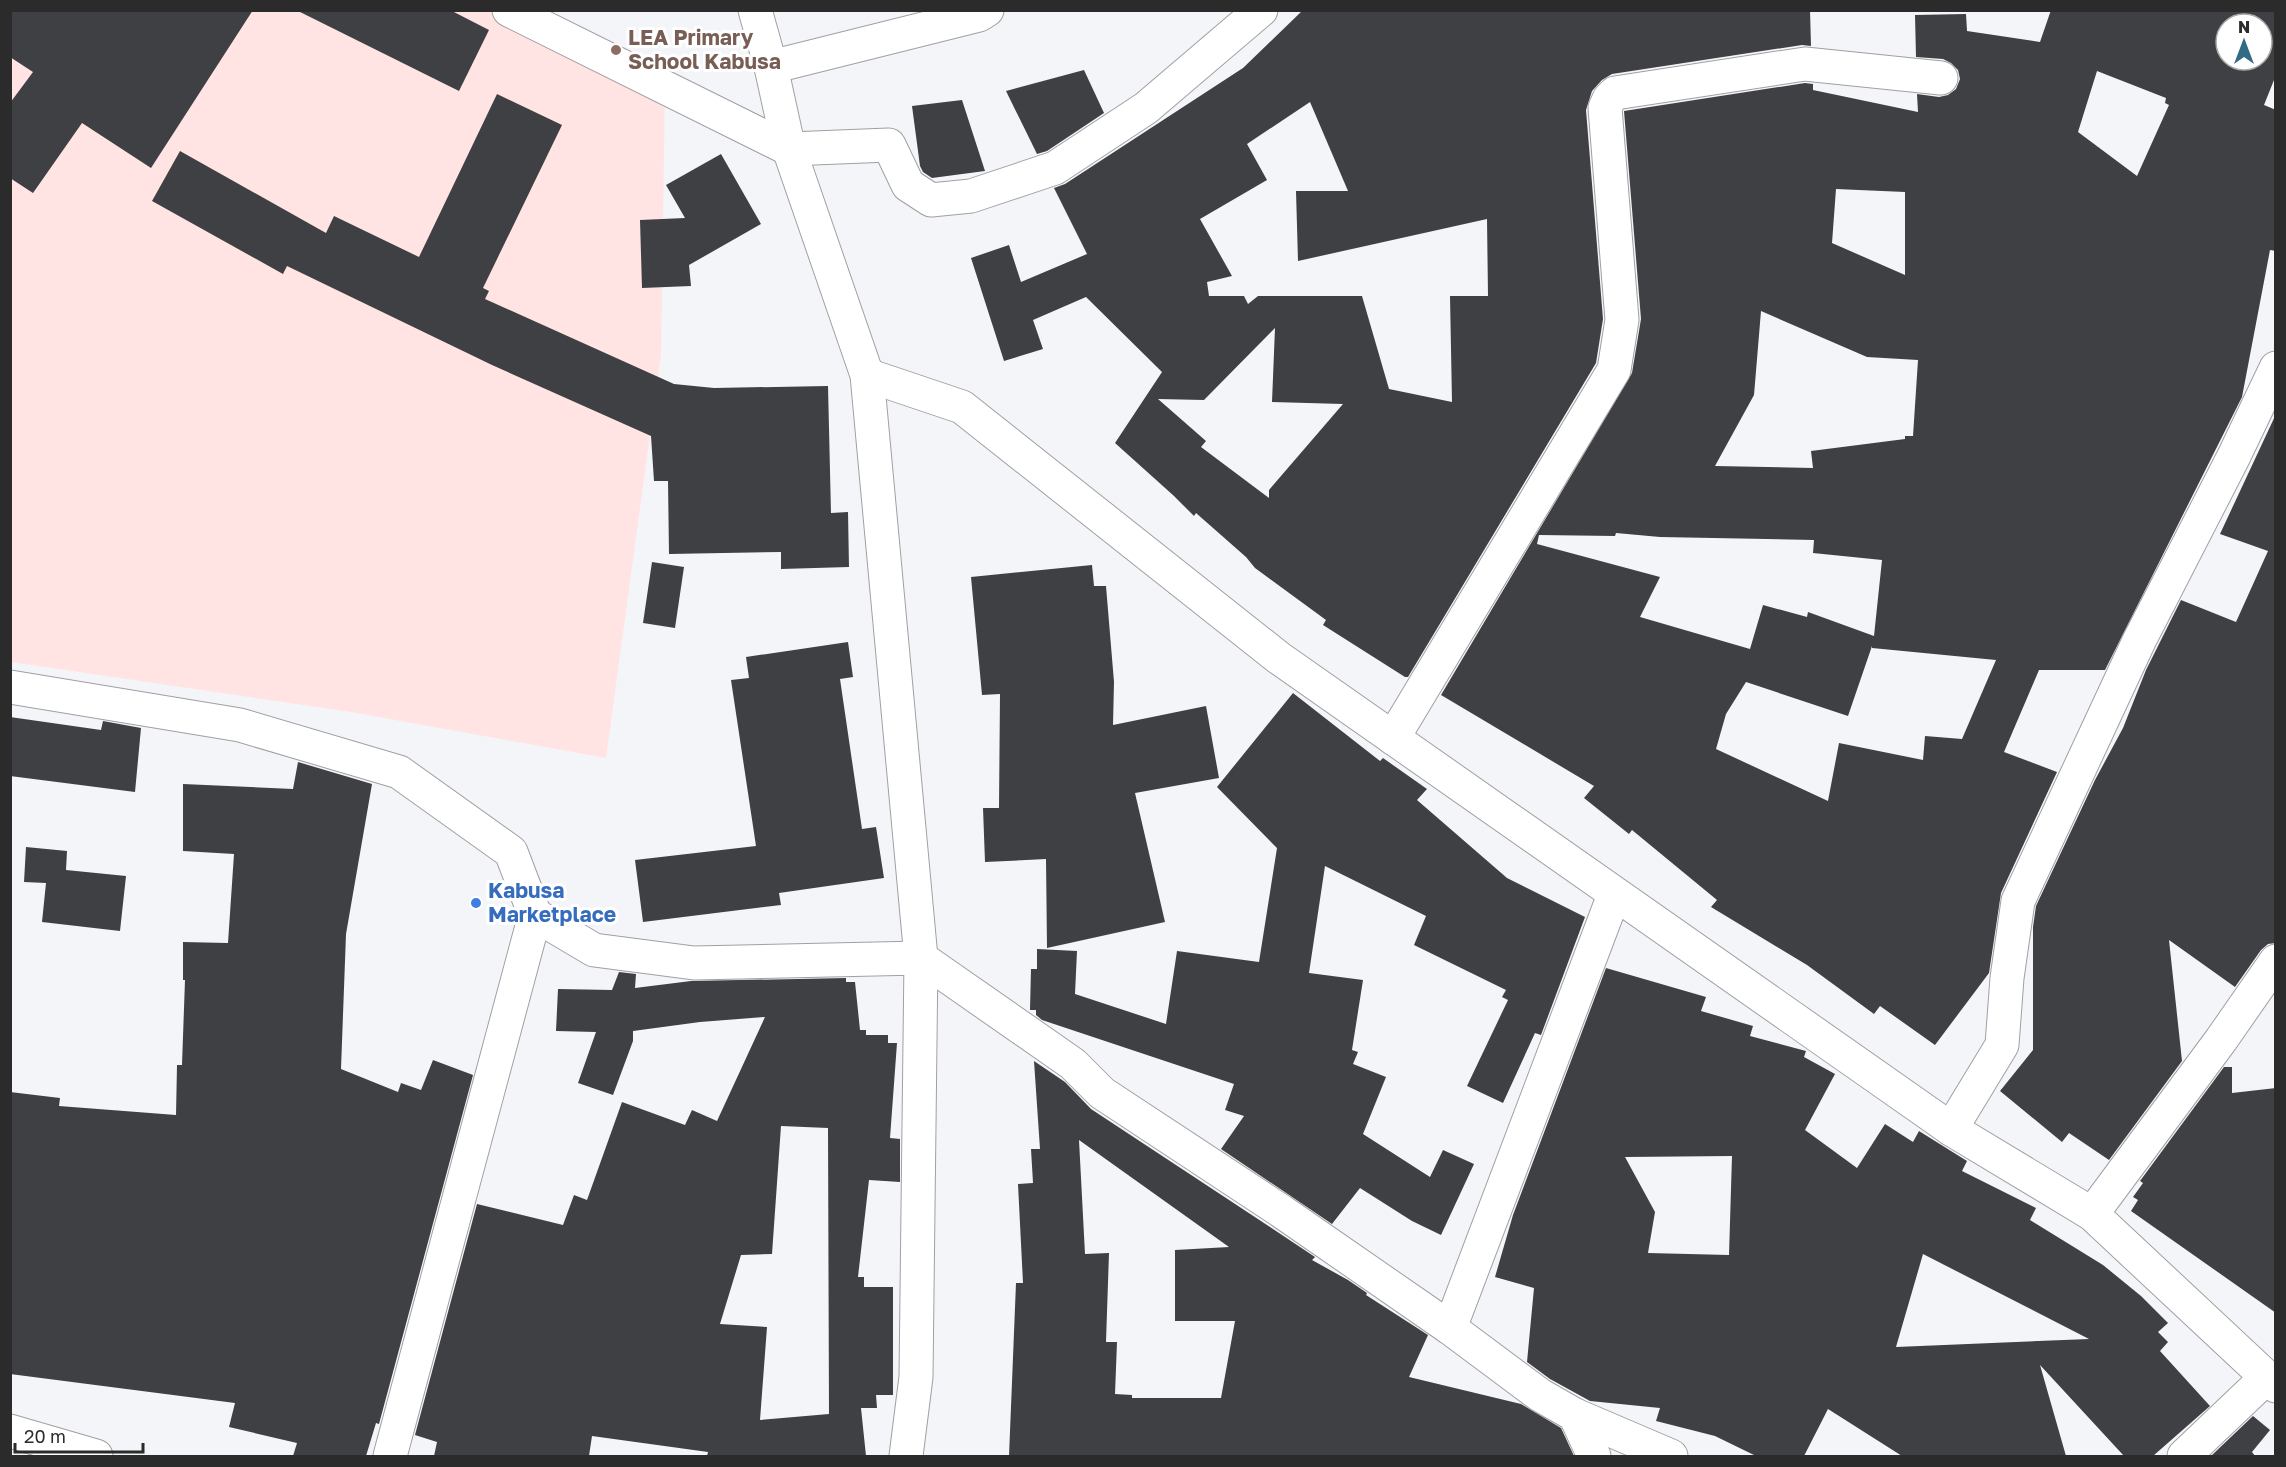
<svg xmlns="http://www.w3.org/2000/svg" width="2286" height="1467" viewBox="0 0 2286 1467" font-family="'Golos Text',sans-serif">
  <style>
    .education { fill: #ffe4e3 }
    .building { fill: #3f4043; fill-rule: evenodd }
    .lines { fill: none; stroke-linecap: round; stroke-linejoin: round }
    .minor-casing { stroke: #a0a0a4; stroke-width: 35 }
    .minor { stroke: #fff; stroke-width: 33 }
    .education-dot { fill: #8d6e63; stroke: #fff; stroke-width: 2 }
    .shop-dot { fill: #3f7fe0; stroke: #fff; stroke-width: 2 }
    .labels { text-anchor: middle; stroke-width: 6; stroke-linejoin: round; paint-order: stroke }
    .education-label { font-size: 21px; font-weight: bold; fill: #785e54; stroke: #fff; text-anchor: start }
    .shop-label { font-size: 21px; font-weight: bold; fill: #366cbe; stroke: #fff; text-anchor: start }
  </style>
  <rect width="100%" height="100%" fill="#f4f5f8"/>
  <path class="education" d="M11,11H508L665,88L661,354L606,758L351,712L11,662Z"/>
  <g class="building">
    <path d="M10,10H253L151,168L82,123L33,193L10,178V103L33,72L10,57Z"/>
    <path d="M296,10H450L489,30L459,91Z"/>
    <path d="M1303,10H1810L1811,46L1802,45L1612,74L1602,80L1592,91L1586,110L1603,319L1596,363L1408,677H1405L1323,625L1326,620L1255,568L1246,557L1196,513L1194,516L1174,496L1115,443L1162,372L1086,297L1033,320L1043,349L1004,361L971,258L1009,245L1021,282L1087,254L1054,188L1065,184L1243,68ZM1310,102L1348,191H1296L1298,261L1487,219L1488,296H1450L1452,402L1389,389L1362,296H1258L1248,304L1244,296H1209L1207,282L1232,276L1200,219L1267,180L1247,144ZM1275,328L1272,402L1343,404L1269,490V498L1201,447L1206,441L1158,399L1204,400Z"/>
    <path d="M2051,10H2276V75L2264,105L2276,110V251L2270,250L2242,397L2105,670H2039L2004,752L2057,772L2001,893L1989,973L1935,1045L1880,1006L1874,1014L1807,965L1711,907L1717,900L1632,830L1629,834L1584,798L1594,786L1441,695L1632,373L1641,319L1624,111L1805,83L1813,84V90L1918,112L1917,94L1939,97L1948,95L1956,89L1960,79L1958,70L1951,63L1943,59L1916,57L1915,15L1966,14L1967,31L2040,42ZM2226,24H2262V60H2226ZM2097,71L2166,98L2165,103L2169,105L2137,176L2078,132ZM1836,189L1905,192V275L1832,243ZM1761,311L1867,357L1918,360L1913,436H1905V439L1811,451L1813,468L1715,466L1754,395ZM1616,533L1660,537L1814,540L1813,553L1882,560L1874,636L1808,612L1807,617L1763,605L1750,649L1640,617L1660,577L1537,544L1539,535L1615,536ZM1872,646V648L1996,660L1962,739L1925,736L1923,760L1839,743L1828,801L1716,749L1726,714L1746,682L1848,716Z"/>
    <path d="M1084,70L1104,113L1047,151L1037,154L1006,91Z"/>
    <path d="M497,94L562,125L483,288L489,291L485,299L674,384L714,388L828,386L831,513L848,512L849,567L781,569V552L669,554L668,481H654L651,436L492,365L287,266L283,274L152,201L180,151L326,233L334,216L419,257Z"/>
    <path d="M962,100L985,171L932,178L923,172L920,166L912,106Z"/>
    <path d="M721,154L761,224L689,265L691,286L642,288L640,220L685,218L666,185Z"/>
    <path d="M2276,414V943L2268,944L2261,950L2235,987L2169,940L2182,1061L2109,1160L2069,1133L2062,1142L2000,1091L2033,1050V927L2036,906L2095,780L2123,728L2146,670L2181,600L2236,622L2268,551L2220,534Z"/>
    <path d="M652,562L684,567L675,628L643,623Z"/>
    <path d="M1092,565L1094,586H1106L1114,682L1113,725L1206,706L1219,778L1135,793L1165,922L1047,948L1046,859L985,862L983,808H999L1000,694L982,695L971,577Z"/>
    <path d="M848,642L853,677L840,679L862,829L876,827L884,878L779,893L781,905L643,922L635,860L756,846L731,680L749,678L746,657Z"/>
    <path d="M1293,693L1380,761L1383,758L1427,789L1417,800L1507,878L1585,917L1541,1035L1535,1033L1503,1103L1467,1086L1508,1000L1502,997L1506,990L1414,945L1426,916L1325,866L1309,973L1363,980L1352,1050L1358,1052L1353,1064L1386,1077L1363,1134L1430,1177L1443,1150L1474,1164L1441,1235L1412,1221L1360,1188L1332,1224L1221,1149L1244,1116L1225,1110L1234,1084L1042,1020L1036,1015V1010H1030L1031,969H1037V949L1077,951L1075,994L1166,1024L1177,951L1259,962L1277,848L1217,787Z"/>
    <path d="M10,717L101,730L103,721L141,728L135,792L10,776Z"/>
    <path d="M298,762L372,784L346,934L341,1069L398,1092L401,1083L421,1090L433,1060L473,1075L379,1424L376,1423L366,1456H293L297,1443L229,1427L235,1403L10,1374V1092L60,1098L59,1106L176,1115L177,1065H182L185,980H183V942L228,943L234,854L183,851V784L293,789Z"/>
    <path d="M26,847L67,851L66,870L126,876L120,931L42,922L46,883L24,882Z"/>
    <path d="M1606,968L1706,997L1701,1011L1753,1026L1750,1036L1806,1051L1804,1057L1835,1074L1805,1130L1857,1168L1885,1124L1913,1142L1919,1131L1967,1161L1962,1171L2036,1208L2030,1220L2103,1265L2141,1296L2168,1323L2158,1332L2168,1342L2160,1351L2210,1406L2153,1456H2124L2040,1365L2066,1456H1902L1828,1409L1804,1456H1756L1715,1436L1656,1421L1660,1408L1590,1401L1550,1379L1527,1362L1534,1288L1495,1277L1513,1215ZM1732,1156L1729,1255L1648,1253L1655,1212L1625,1157ZM1923,1254L2089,1339L1896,1347Z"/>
    <path d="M619,972L636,974L635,988L691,981L846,978V982H855L860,1030H866V1035H888V1043H897L890,1138L900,1139V1182L869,1180L858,1277H864V1287H893V1395H876L877,1408H861L866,1456H707L708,1452L592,1436L589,1456H434L437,1442L415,1435L477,1204L563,1225L574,1195L587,1200L622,1102L685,1125L692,1110L717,1121L765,1017L700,1022L633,1031V1041L613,1095L578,1083L596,1032L556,1031L558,989L612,990ZM781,1126L828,1128L829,1414L760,1420L767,1327L720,1324L741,1255L772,1254Z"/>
    <path d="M1034,1061L1065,1082L1091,1109L1270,1227L1315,1257L1312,1260L1348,1280L1367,1293L1366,1295L1428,1335L1409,1377L1521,1404L1561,1428L1574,1456H1009L1016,1283H1023L1018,1184L1033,1183L1031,1149H1040ZM1079,1140L1229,1247L1175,1250V1321H1235L1221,1398H1132V1395L1115,1394L1117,1342H1106L1109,1253L1085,1254Z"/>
    <path d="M2224,1067H2232V1093L2276,1088V1313L2131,1211L2138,1200L2133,1197L2143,1183L2140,1181Z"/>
    <path d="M2253,1416L2270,1430L2252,1452L2255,1456H2211Z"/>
  </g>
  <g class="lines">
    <defs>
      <g id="minor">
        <path d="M509,10L789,149L889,145L908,185L931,200L971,196L1055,168L1146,108L1261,10"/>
        <path d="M755,10L771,67L789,149L867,375L921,958L916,1377L906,1456"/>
        <path d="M771,67L979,15L987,10"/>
        <path d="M867,375L962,407L1279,658L1951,1129L2092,1214L2276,1386"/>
        <path d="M10,687L240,725L399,772L511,852L535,915L390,1456"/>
        <path d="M1393,738L1614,370L1622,320L1605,108L1609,99L1615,93L1805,64L1941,78"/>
        <path d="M535,915L594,950L694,963L921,958L1073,1064L1102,1093L1281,1211L1450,1328L1540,1395L1575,1415L1594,1456"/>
        <path d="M1951,1129L2002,1045L2007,978L2018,901L2139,641L2234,456L2276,368"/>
        <path d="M2092,1214L2221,1040L2276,961"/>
        <path d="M1450,1328L1614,895"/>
        <path d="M1575,1415L1671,1456"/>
        <path d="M10,1431L96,1456"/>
        <path d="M2184,1456L2267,1377"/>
      </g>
    </defs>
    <use href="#minor" class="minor-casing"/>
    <use href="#minor" class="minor"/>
  </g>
  <circle class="education-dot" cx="616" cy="50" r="6"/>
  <circle class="shop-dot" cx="476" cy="903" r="6"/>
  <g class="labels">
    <g class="education-label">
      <text x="628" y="45">LEA Primary<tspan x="628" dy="24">School Kabusa</tspan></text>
    </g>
    <g class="shop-label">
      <text x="488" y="898">Kabusa<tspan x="488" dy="24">Marketplace</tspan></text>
    </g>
  </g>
  <rect width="2286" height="1467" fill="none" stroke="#2b2b2c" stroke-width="24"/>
  <g transform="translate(2244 42)"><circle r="28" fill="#ffffff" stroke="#aaaaab" stroke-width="1.5"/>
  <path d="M0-4.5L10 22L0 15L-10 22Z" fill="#336b85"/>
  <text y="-9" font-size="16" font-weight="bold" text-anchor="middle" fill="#2b2b2c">N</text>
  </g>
  <path d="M15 1443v9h128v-9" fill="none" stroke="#2b2b2c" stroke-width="3"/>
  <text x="24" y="1443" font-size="18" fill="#2b2b2c" stroke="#ffffff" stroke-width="4.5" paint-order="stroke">20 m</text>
</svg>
